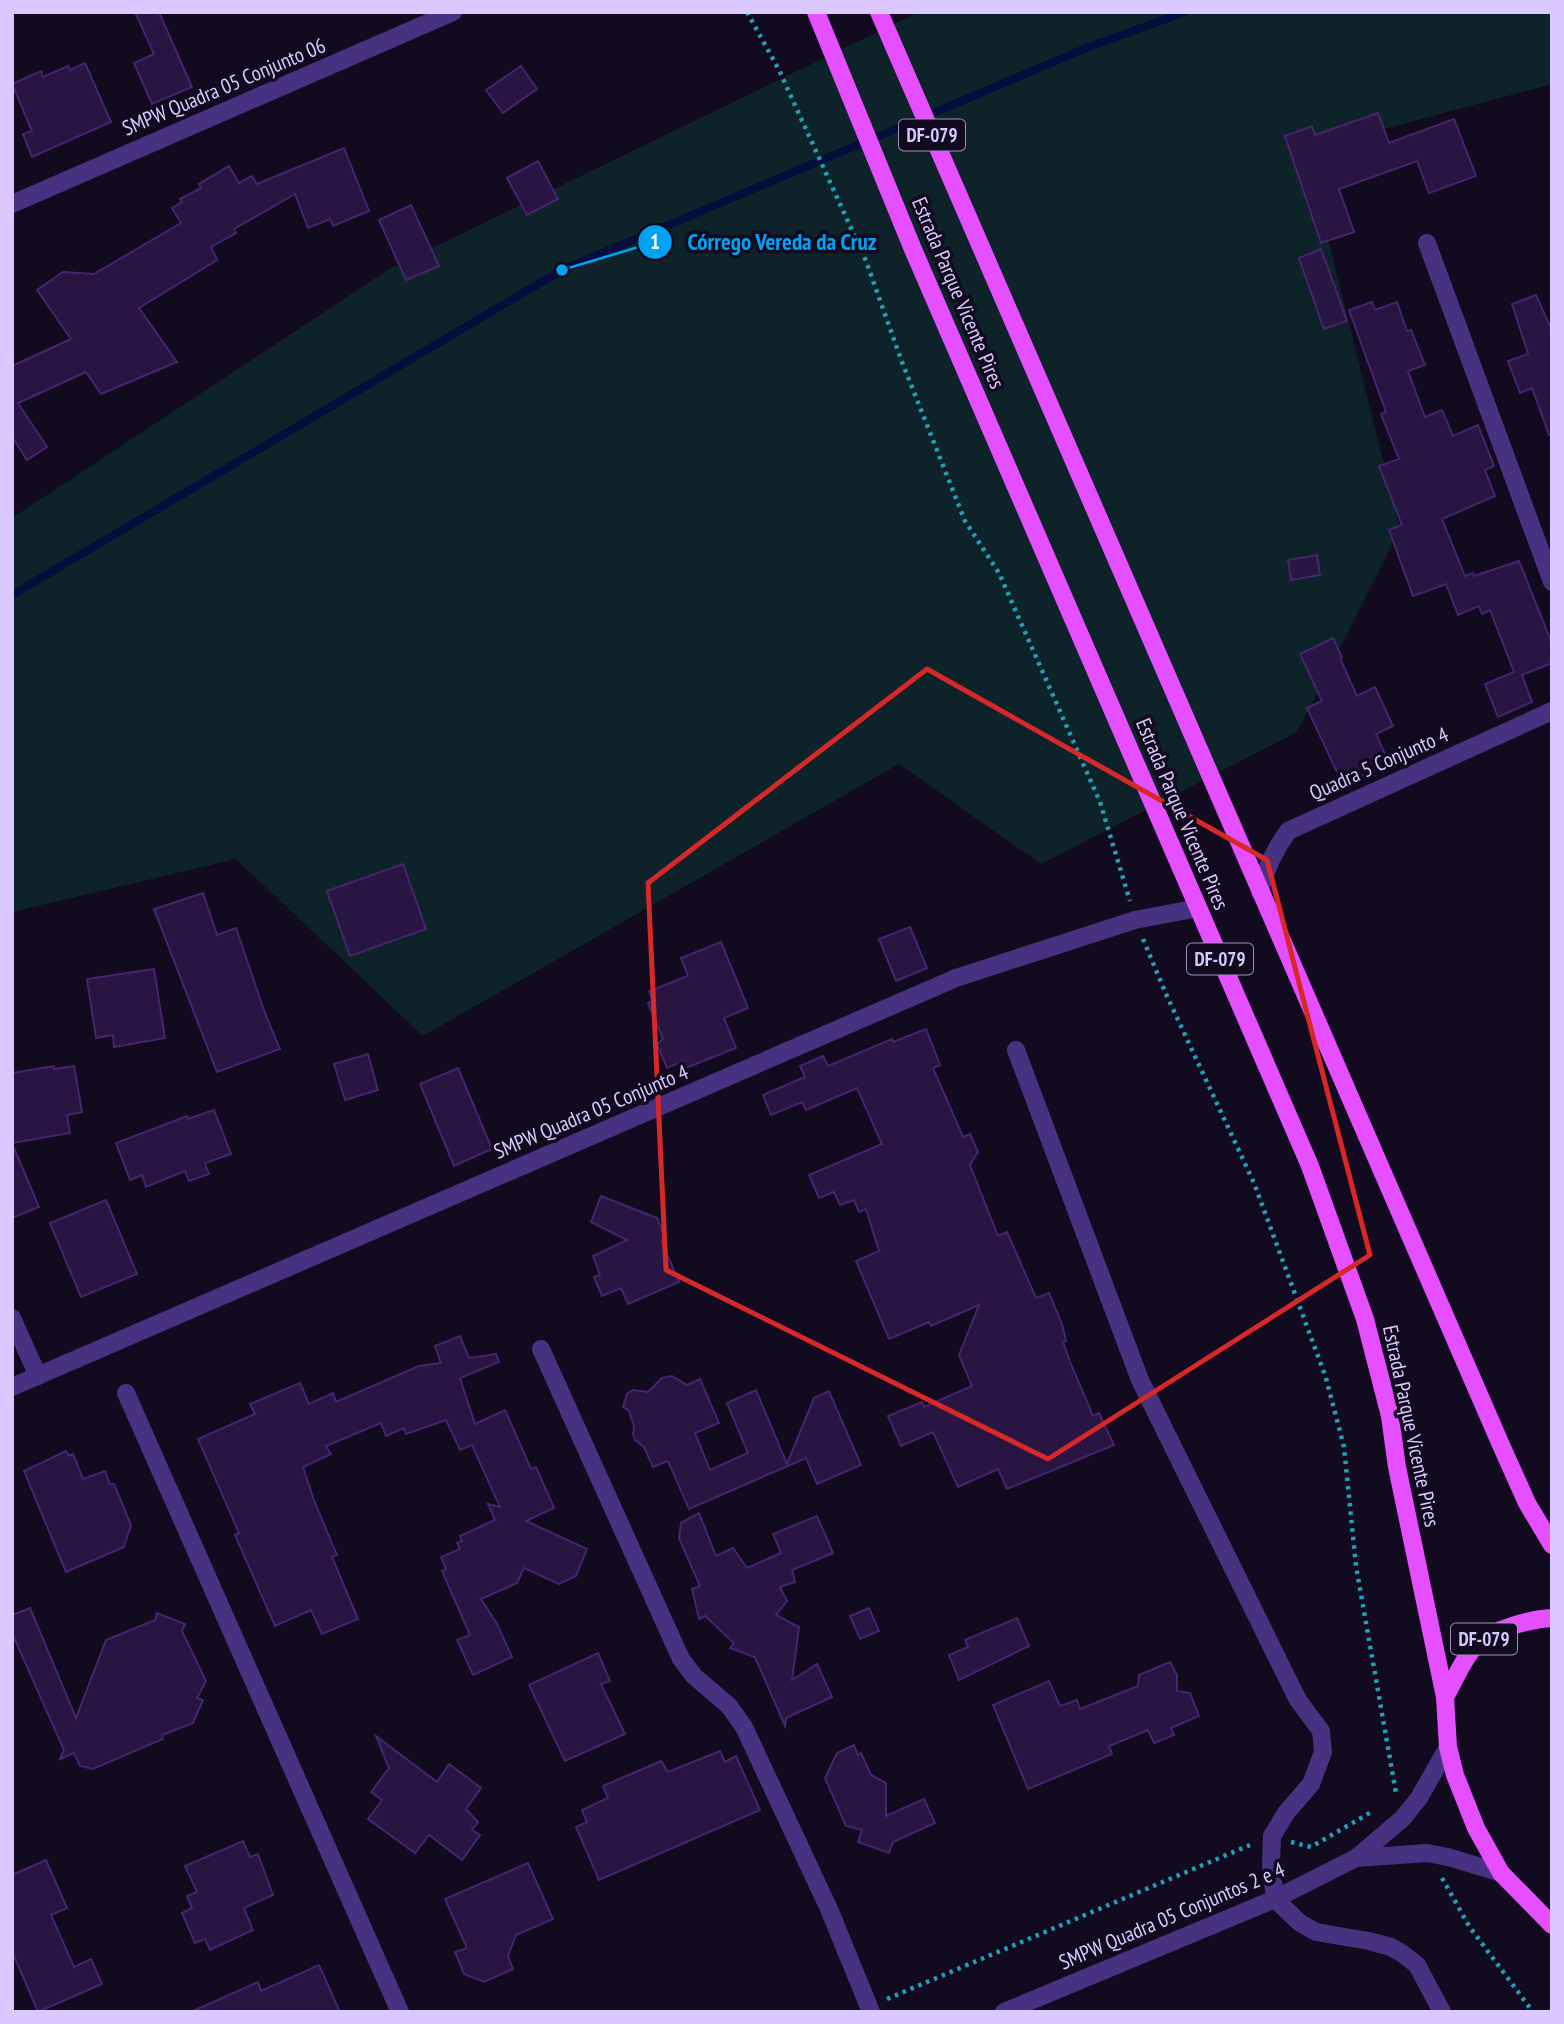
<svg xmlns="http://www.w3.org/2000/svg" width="1564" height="2024" viewBox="0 0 1564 2024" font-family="'PT Sans Narrow',sans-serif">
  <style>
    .green { fill: #0d2329 }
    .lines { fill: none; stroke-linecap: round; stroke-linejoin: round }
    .stream { stroke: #050d3d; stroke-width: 8 }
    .building { fill: #281541; stroke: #45256e; stroke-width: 2 }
    .path { stroke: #249eb7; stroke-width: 4.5; stroke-dasharray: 3.5 5; stroke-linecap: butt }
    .minor { stroke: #473281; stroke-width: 18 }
    .major { stroke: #e64fff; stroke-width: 18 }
    .marked { fill: none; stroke: #d62828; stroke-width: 5; stroke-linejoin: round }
    .labels { text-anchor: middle; stroke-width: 7; stroke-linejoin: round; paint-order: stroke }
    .shield { fill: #120a1e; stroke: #9f8fbc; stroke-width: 2 }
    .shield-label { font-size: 19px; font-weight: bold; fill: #dbc8ff }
    .street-label { font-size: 21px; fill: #dbc8ff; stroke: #120a1e }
    .leader { fill: none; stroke: #00a3f3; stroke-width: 2.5 }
    .callout-dot { fill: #00a3f3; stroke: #120a1e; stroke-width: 2.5 }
    .mark-label { font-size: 21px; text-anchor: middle; font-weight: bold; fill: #fff }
    .callout-label { font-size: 23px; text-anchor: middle; font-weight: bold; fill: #00a3f3; stroke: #120a1e; stroke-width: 7; stroke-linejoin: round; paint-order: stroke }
  </style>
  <rect width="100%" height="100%" fill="#120a1e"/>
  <path class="green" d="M919,12H1552V84L1306,150L1400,529L1297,732L1041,864L899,764L423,1036L236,859L12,912V518L391,268Z"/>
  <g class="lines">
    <path class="stream" d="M12,595L562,270L1089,47L1185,12"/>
  </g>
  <g class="building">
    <path d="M135,12H159L192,87L152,104L134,63L154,54Z"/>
    <path d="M85,63L111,122L32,157L23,134L32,131L12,84L41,71L43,77L68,66L70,70Z"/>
    <path d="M521,66L537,89L503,113L486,90Z"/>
    <path d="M1378,113L1389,143L1454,119L1476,176L1429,193L1417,161L1339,189L1354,232L1321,243L1285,136L1312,126L1315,135Z"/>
    <path d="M344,148L369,211L333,226L330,219L308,228L295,194L234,229L236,233L211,247L217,260L139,308L177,362L101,394L86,372L18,403L47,447L27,460L12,437V366L71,339L37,290L63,272L94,274L181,223L172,208L182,202L180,199L201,188L199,184L229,166L239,183L252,176L257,184Z"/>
    <path d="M538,161L558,199L527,215L507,178Z"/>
    <path d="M411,205L439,266L406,280L379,220Z"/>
    <path d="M1321,249L1347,321L1324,329L1299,258Z"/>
    <path d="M1536,295L1552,331V435H1549L1532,388L1520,393L1508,361L1528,354L1512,304Z"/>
    <path d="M1372,302L1375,310L1397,302L1407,331L1411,330L1425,365L1408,371L1425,417L1442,410L1453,436L1478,425L1494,466L1485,470L1495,496L1442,519L1465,576L1473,573L1474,576L1519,561L1552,644V663L1522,675L1532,702L1498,717L1485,684L1514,672L1490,610L1482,614L1479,606L1458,615L1446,584L1413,596L1389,530L1402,525L1379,466L1399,459L1381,414L1386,412L1349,310Z"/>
    <path d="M1317,555L1320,575L1291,580L1288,560Z"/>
    <path d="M1333,638L1342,657L1340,658L1357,696L1375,687L1393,726L1376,734L1389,763L1343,785L1307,708L1322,701L1300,654Z"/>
    <path d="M403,864L426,929L350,956L327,891Z"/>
    <path d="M203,893L217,935L236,928L266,1016L280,1049L217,1072L154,909Z"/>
    <path d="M910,927L927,968L896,981L879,939Z"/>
    <path d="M721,942L748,1008L724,1018L736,1048L686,1068L683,1061L667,1068L657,1044L663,1039L648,1003L653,1001L649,991L688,976L681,958Z"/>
    <path d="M154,969L165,1038L114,1047L113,1035L96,1038L87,979Z"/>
    <path d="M926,1029L940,1065L933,1068L963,1137L970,1134L978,1152L970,1165L998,1236L1007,1232L1036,1298L1049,1293L1062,1324L1066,1341L1063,1342L1070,1362L1093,1416L1099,1413L1114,1445L1007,1489L998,1469L958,1487L933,1432L901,1446L888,1416L922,1402L924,1407L972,1386L959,1355L979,1305L931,1326L929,1322L889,1339L856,1261L879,1251L866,1209L859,1212L854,1200L840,1205L834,1192L819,1198L809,1175L882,1144L857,1088L806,1110L802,1102L771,1115L763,1095L805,1077L800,1066L823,1056L828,1066L892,1039L893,1042Z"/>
    <path d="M368,1054L378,1090L345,1100L334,1064Z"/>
    <path d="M54,1066V1069L74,1066L82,1112L67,1115L70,1133L12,1143V1073Z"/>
    <path d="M458,1068L492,1149L454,1166L420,1084Z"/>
    <path d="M214,1110L231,1154L205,1163L209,1174L189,1181L185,1171L146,1187L142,1175L130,1180L116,1143L187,1116L188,1119Z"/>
    <path d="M12,1143L39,1207L12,1218Z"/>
    <path d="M601,1196L657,1218L666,1239L661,1240L679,1282L628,1304L621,1288L602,1296L594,1277L600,1275L593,1256L627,1240L591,1222Z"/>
    <path d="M106,1200L137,1274L81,1297L50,1223Z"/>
    <path d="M460,1336L469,1358L496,1354L499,1362L460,1378L475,1424L505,1410L531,1469L536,1467L554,1508L526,1521L587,1549L576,1576L559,1584L524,1568L517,1583L481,1599L497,1624L512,1657L473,1675L457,1640L470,1635L442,1571L446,1569L441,1557L460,1549L457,1543L462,1541L460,1536L495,1520L488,1504L500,1507L472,1445L460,1450L446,1420L406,1434L404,1428L386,1436L381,1423L326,1446L331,1454L303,1467L315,1503L337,1555L332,1557L358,1619L322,1634L311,1610L275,1626L235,1535L239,1533L198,1439L255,1414L250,1404L300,1383L309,1404L333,1393L336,1402L419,1366L441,1363L435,1346Z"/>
    <path d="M672,1376L687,1385L700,1379L719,1423L695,1433L710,1470L748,1453L727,1403L756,1390L787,1464L814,1398L829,1391L861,1465L817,1484L806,1458L689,1509L668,1461L653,1467L644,1447L635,1440L633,1434L634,1426L629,1411L623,1407L627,1394L633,1390L648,1392L662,1378Z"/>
    <path d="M66,1451L69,1456L73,1454L83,1479L105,1471L110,1484H114L131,1525L124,1547L66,1572L24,1471Z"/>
    <path d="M699,1513L716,1556L733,1548L747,1568L781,1553L773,1534L817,1516L833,1553L792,1570L795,1582L780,1587L787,1601L776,1615L799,1627L792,1680L817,1664L832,1697L786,1718L785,1726L755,1657L730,1648L734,1643L705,1616L699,1619L692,1589L700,1586L679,1538L681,1523Z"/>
    <path d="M30,1608L76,1718L106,1640L155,1620L157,1613L185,1624L182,1631L206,1681L197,1698L203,1700L193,1723L162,1735L163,1739L93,1769L80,1766L74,1753L60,1759L64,1750L12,1633V1615Z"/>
    <path d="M869,1608L879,1631L860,1639L850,1616Z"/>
    <path d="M1017,1618L1029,1646L959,1680L949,1655L968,1647L965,1640Z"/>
    <path d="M598,1653L610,1681L601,1684L625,1734L565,1761L529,1685Z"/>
    <path d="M1170,1662L1177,1675V1691L1190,1693L1199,1716L1171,1728L1174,1735L1154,1743L1148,1730L1109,1746L1112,1754L1028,1789L993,1705L1049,1681L1060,1706L1077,1700L1080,1709L1138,1686L1139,1675Z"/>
    <path d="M376,1736L437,1782L449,1764L481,1788L466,1809L478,1822L472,1830L480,1835L462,1860L429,1835L415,1853L368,1819L382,1800L371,1792L389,1768Z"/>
    <path d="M854,1745L858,1755L861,1753L871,1775L886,1783V1816L924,1799L935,1823L893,1842L889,1853L858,1842L862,1830L846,1826L825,1778L837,1753Z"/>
    <path d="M720,1751L725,1762L736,1756L760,1810L599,1880L576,1827L587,1822L582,1810L608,1798L603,1786L661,1761L668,1772Z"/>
    <path d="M243,1841L250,1857L258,1854L273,1895L244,1908L253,1930L210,1950L205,1939L195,1943L182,1913L192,1908L187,1896L197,1892L185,1866Z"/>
    <path d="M46,1860L67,1908L51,1915L74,1967L91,1959L102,1984L38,2012L12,1951V1875Z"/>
    <path d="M528,1863L553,1919L516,1935L508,1956L513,1969L484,1982L464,1974L455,1952L467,1948L445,1899Z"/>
    <path d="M319,1965L340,2012H191L258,1982L261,1991Z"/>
  </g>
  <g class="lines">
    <g class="path">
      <path d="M747,12L779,70L866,261L902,362L965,521L999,573L1100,802L1130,901"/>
      <path d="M1143,939L1166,994L1254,1183L1326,1378L1344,1447L1356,1566L1396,1793"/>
      <path d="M1291,1842L1311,1847L1373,1811"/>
      <path d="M1442,1878L1469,1926L1533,2012"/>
      <path d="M887,1999L1250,1845"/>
    </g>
    <g class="minor">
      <path d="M12,204L453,12"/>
      <path d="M1427,243L1552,582"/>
      <path d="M1260,892C1265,869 1274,851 1288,831L1552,711"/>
      <path d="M1016,1050L1140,1380L1298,1700L1321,1731L1323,1752L1311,1784L1286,1813L1272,1836L1271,1865L1275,1899L1300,1923L1316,1932L1369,1941L1391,1947L1403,1954L1417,1965L1442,2012"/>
      <path d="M12,1318L38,1376"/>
      <path d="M541,1349L681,1659L694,1676L729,1706L744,1727L829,1909L871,2012"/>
      <path d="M12,1387L956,978L1135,920L1198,908"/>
      <path d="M126,1393L400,2012"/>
      <path d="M1356,1858L1427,1853L1448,1857L1501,1873"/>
      <path d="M1004,2012L1275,1899L1356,1858L1403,1818L1419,1798L1448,1747"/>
    </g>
    <g class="major">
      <path d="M816,12L912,247L1310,1166L1365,1319L1390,1416L1397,1467L1445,1697L1448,1747L1455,1775L1476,1828L1501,1873L1552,1925"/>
      <path d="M879,12L1501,1445L1527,1503L1552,1545"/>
      <path d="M1445,1697C1455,1680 1462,1660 1476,1645C1490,1630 1531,1619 1552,1618"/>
    </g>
  </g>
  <path class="marked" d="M927,669L1267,860L1370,1255L1048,1459L666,1270L648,883Z"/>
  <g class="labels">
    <g class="shield">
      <rect x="899" y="119.5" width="66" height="31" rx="5"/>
      <rect x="1187" y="943.5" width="66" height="31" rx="5"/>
      <rect x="1451" y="1623.5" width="66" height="31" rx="5"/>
    </g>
    <g class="shield-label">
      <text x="932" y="142">DF-079</text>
      <text x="1220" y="966">DF-079</text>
      <text x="1484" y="1646">DF-079</text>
    </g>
    <g class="street-label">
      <text transform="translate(224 87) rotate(-23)" y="7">SMPW Quadra 05 Conjunto 06</text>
      <text transform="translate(958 293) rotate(67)" y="7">Estrada Parque Vicente Pires</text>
      <text transform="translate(1379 764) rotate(-24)" y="7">Quadra 5 Conjunto 4</text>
      <text transform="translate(1182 814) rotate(67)" y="7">Estrada Parque Vicente Pires</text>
      <text transform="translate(591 1112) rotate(-23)" y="7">SMPW Quadra 05 Conjunto 4</text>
      <text transform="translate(1411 1426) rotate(78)" y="7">Estrada Parque Vicente Pires</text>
      <text transform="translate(1172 1916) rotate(-23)" y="7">SMPW Quadra 05 Conjuntos 2 e 4</text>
    </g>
  </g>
  <path class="leader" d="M562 270L655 242"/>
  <g class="callout-dot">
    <circle cx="562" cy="270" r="7"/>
    <circle cx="655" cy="242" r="18"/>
  </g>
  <g class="mark-label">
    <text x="655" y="249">1</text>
  </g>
  <g class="callout-label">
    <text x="782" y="250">Córrego Vereda da Cruz</text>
  </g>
  <rect width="1564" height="2024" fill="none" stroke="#dbc8ff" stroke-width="28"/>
</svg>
